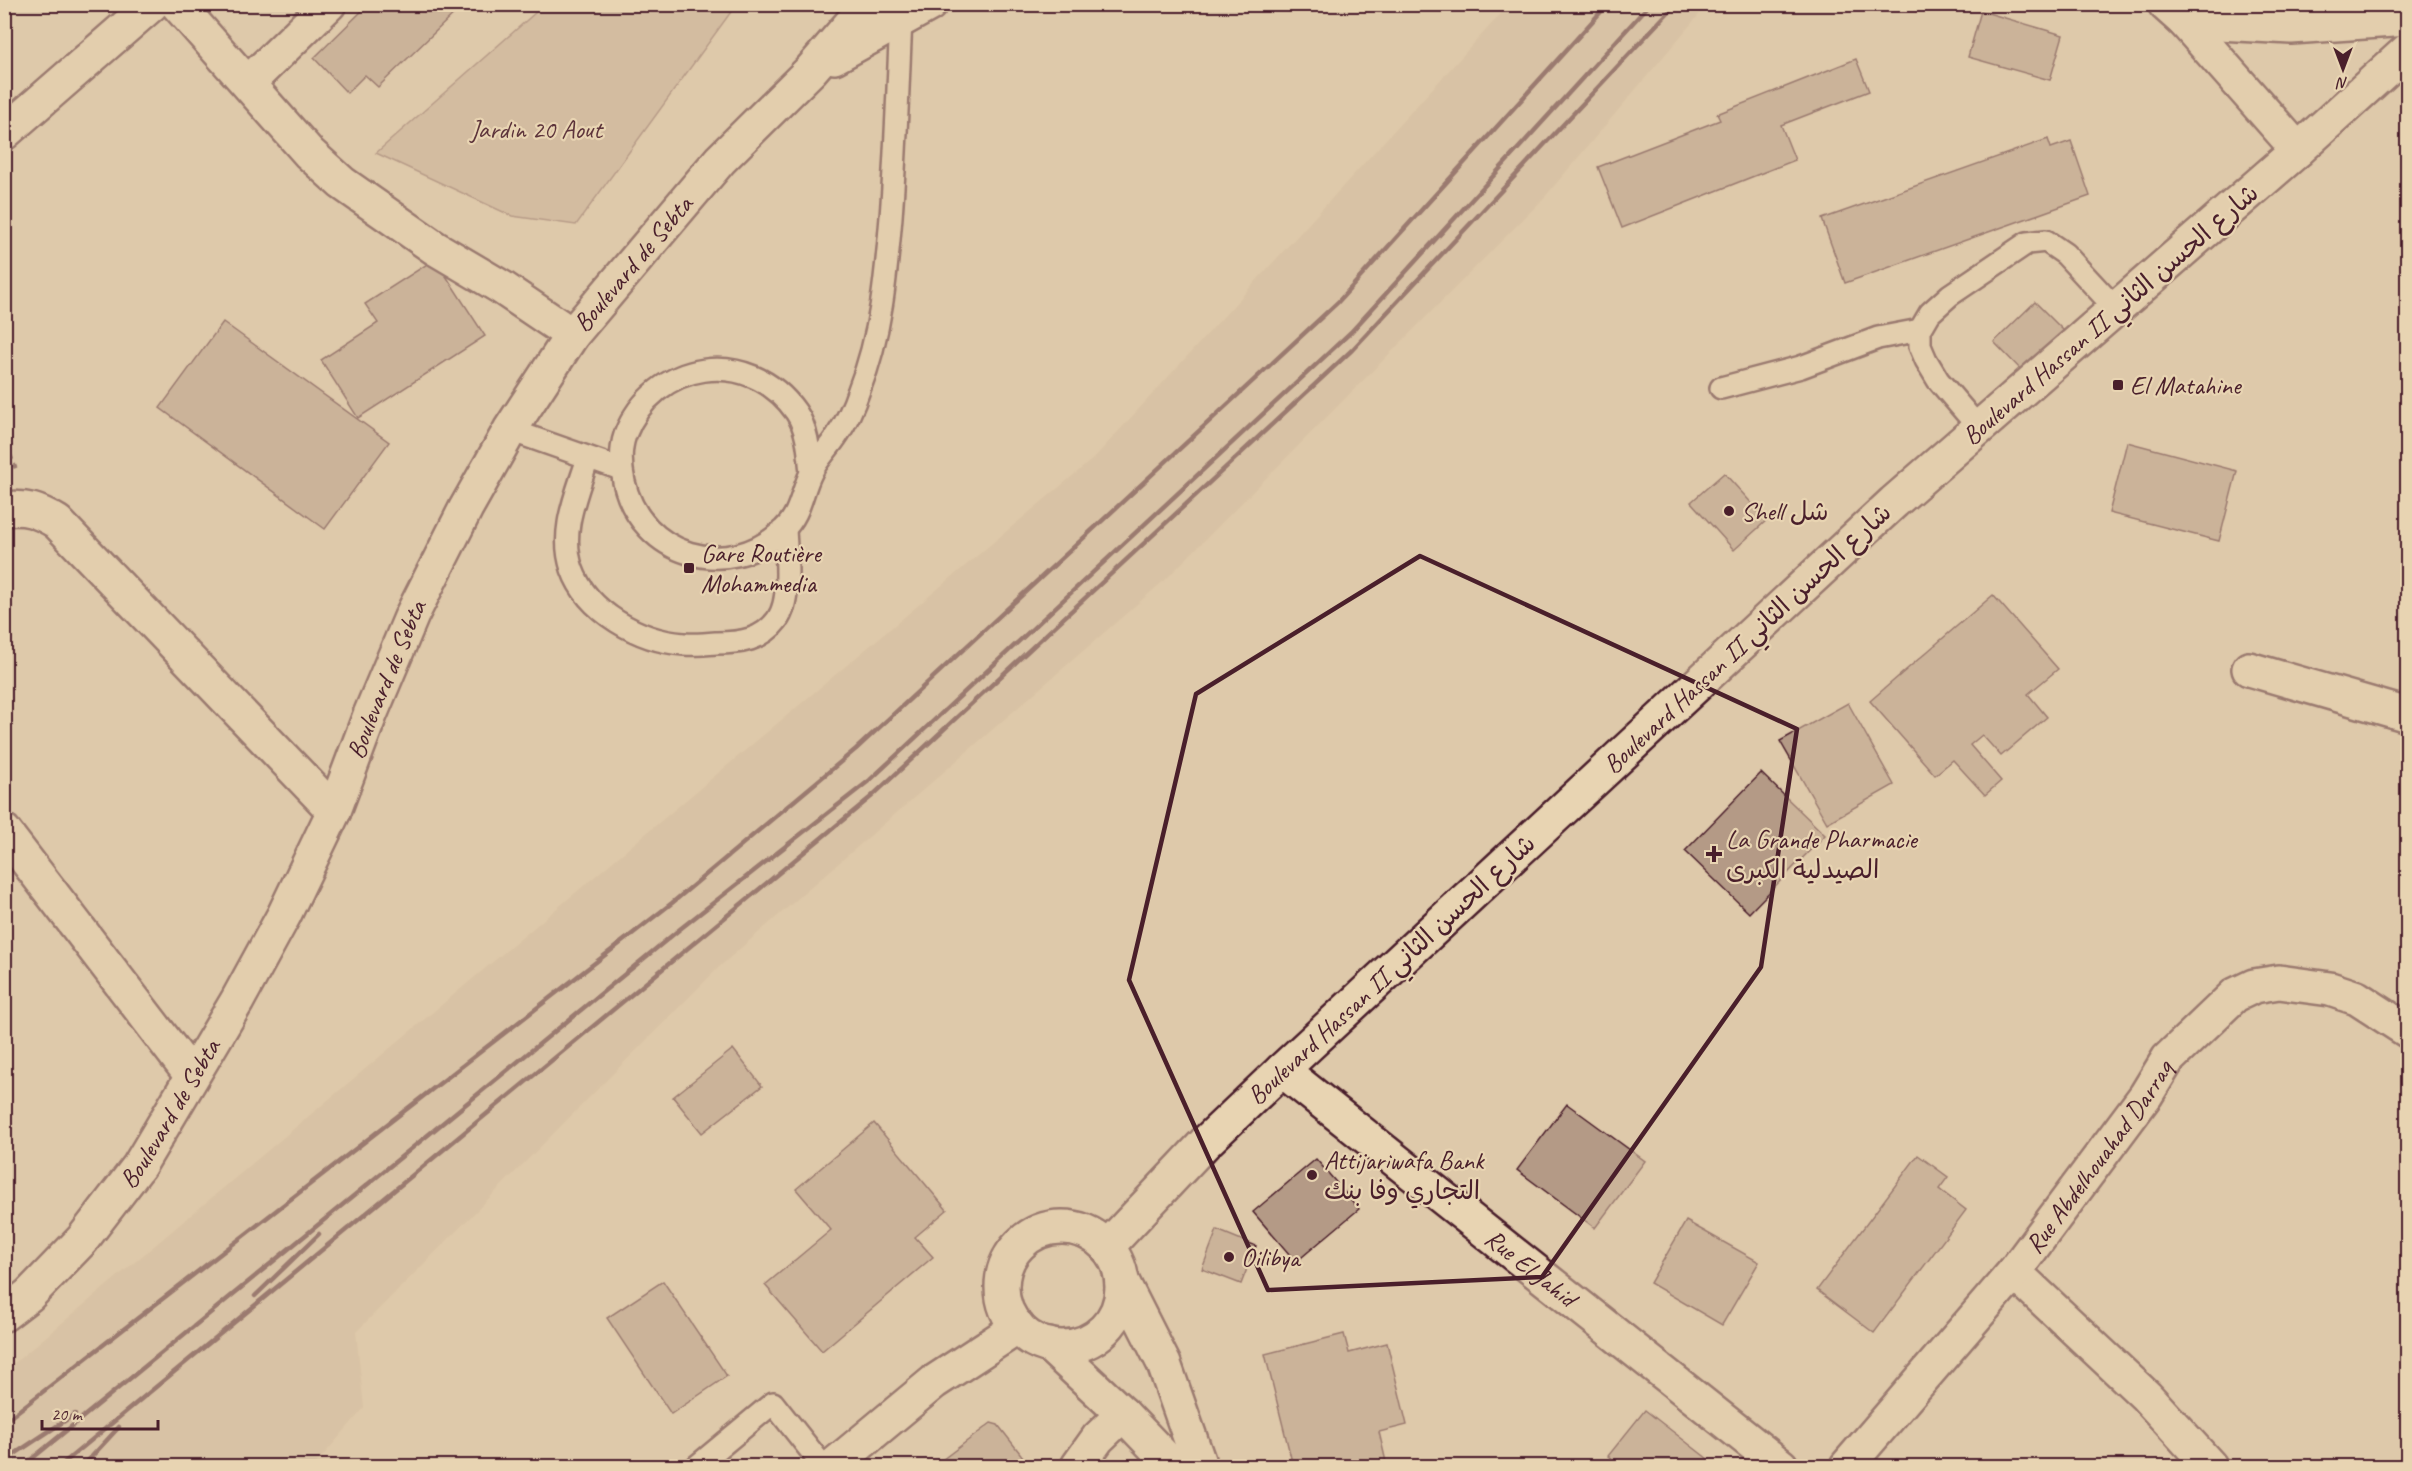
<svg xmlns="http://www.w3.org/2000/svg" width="2412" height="1471" viewBox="0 0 2412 1471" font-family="Caveat,'Playpen Sans Arabic',sans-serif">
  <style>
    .built { fill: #d1bb9f }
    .green { fill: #c6ad95; stroke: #886660; stroke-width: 1.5 }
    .building { fill: #b49a86; stroke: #4a1f2b; stroke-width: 1.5 }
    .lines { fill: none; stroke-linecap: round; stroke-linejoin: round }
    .service-casing { stroke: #4a1f2b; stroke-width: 26 }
    .minor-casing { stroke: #4a1f2b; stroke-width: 38 }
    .tertiary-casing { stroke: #4a1f2b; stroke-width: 38 }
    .primary-casing { stroke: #4a1f2b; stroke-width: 38 }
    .path { stroke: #4a1f2b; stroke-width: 4; stroke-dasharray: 4.5 4.5; stroke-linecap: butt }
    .service { stroke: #e8d4b2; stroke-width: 21 }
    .minor { stroke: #e8d4b2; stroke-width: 33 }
    .tertiary { stroke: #e8d4b2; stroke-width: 33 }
    .primary { stroke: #e8d4b2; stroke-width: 33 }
    .rail { stroke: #4a1f2b; stroke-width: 4.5 }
    .marked { fill: none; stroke: #4a1f2b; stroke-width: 4.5; stroke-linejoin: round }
    .poi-dot { fill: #4a1f2b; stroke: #e8d4b2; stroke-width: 2 }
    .labels { text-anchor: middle; stroke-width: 4.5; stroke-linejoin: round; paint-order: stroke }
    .park-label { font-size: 26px; fill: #5d343b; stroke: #e8d4b2 }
    .street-label { font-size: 26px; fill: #4a1f2b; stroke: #e8d4b2 }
    .poi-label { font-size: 26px; fill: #4a1f2b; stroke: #e8d4b2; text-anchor: start }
  </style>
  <rect width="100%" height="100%" fill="#dec9aa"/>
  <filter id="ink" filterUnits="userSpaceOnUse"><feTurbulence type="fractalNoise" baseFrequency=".0167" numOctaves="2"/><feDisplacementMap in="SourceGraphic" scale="12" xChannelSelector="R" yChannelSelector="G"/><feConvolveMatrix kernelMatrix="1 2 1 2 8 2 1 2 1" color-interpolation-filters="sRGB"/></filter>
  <g filter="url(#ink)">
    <path class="built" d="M1509,5H1707L1543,199L1167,578L719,967L356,1332L364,1408L314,1466H5V1371L1094,458Z"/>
    <path class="green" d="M544,5H736L576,225L512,216L376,153Z"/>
    <g class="building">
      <path d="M369,4H464L378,87L365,75L347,93L314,58Z"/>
      <path d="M1981,11L2063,35L2050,80L1968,57Z"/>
      <path d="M1856,59L1869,91L1781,125L1795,160L1622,228L1598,167L1720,120L1717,114Z"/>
      <path d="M2048,139L2051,148L2071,141L2090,196L1845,283L1822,219Z"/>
      <path d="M435,259L485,336L358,418L321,360L378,323L365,304Z"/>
      <path d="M2035,302L2065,332L2024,373L1994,342Z"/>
      <path d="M223,322L389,442L325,529L160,408Z"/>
      <path d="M2127,442L2237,471L2219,541L2109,513Z"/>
      <path d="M1724,473L1767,520L1734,550L1691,502Z"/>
      <path d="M1993,595L2058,669L2028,694L2047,717L2001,756L1982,735L1970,745L2001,781L1985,795L1953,760L1935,775L1870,701Z"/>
      <path d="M1848,703L1894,785L1827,823L1780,741Z"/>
      <path d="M1761,773L1825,835L1749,913L1685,851Z"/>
      <path d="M733,1049L762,1086L702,1133L673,1097Z"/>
      <path d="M1567,1104L1645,1161L1595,1228L1517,1170Z"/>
      <path d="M874,1123L947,1210L915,1237L933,1257L822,1351L765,1285L831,1230L796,1189Z"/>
      <path d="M1918,1155L1948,1177L1939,1189L1966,1210L1874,1333L1817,1290Z"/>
      <path d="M1316,1159L1359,1209L1296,1262L1253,1212Z"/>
      <path d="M1686,1221L1759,1262L1722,1325L1650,1283Z"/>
      <path d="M1217,1230L1256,1246L1241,1284L1202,1269Z"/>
      <path d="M663,1281L727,1376L671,1414L607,1318Z"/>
      <path d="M1344,1334L1349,1353L1387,1343L1407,1425L1379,1432L1387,1466H1293L1265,1354Z"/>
      <path d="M1645,1410L1717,1466H1622L1608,1456Z"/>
      <path d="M991,1423L998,1425L1023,1457L1021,1466H934Z"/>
    </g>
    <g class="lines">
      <defs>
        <g id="service">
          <path d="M1721,388L1801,367L1878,338L1920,330"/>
          <path d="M1979,428L1938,380L1926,360L1920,346V330L1930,313L1950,295L2027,243L2046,241L2065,254L2116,309"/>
          <path d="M510,430L621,469"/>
          <path d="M588,458C577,494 559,531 572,569C587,612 640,641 684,644C695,645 706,644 716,643C741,643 762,640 777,620C792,600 786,553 785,529"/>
          <path d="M811,473C809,452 808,430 796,412C749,345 654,360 625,435C620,449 621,468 624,482C641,556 728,582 783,530C801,514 801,493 811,473C817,459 830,447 838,434C847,421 854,405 859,390C881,335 886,276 891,217C896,151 898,85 901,19"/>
          <path d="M697,1466L773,1403L823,1466"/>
        </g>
        <g id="minor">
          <path d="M177,4L309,153L342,183L435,248L501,287L572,335"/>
          <path d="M249,82L329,4"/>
          <path d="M4,133L152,4"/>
          <path d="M4,509C26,506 39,511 57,522L334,811"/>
          <path d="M2249,669L2408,715"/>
          <path d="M4,831L191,1075"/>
          <path id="s1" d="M1282,1070L1781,1466"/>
          <path d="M2014,1272L2146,1396L2210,1466"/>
          <path id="s2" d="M1847,1466L2014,1272L2146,1095L2168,1059L2235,995L2254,986L2279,982L2330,989L2357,998L2408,1031"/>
        </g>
        <g id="tertiary">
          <path d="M2165,4L2184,21L2298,150"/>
          <path d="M834,57L930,4"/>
          <path d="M1122,1281L1164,1364L1200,1466"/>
          <path id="s3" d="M4,1314L29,1295L82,1240L139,1166L237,1001L284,915L334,811L370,715L412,615L466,508L510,430L572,335L720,160L811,70L868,4"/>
          <path d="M1049,1345L1123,1414L1173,1466"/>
          <path d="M1078,1466L1098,1438L1123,1414"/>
        </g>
        <g id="primary">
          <path d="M2184,21L2291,27L2408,19"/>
          <circle cx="1062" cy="1287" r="60"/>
          <path d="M1107,1247L1205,1143L1282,1070L1894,502L2298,150L2408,50"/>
          <path d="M833,1466L934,1382L1018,1327"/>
        </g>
      </defs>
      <use href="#service" class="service-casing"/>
      <use href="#minor" class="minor-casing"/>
      <use href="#tertiary" class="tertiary-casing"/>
      <use href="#primary" class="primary-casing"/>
      <path class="path" d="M4,439L17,472"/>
      <use href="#service" class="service"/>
      <use href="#minor" class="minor"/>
      <use href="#tertiary" class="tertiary"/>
      <use href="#primary" class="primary"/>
      <g class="rail">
        <path d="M255,1296L319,1234"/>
        <path d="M4,1422L672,903L856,749L1338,302L1608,4"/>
        <path d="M4,1461L75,1414"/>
        <path d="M23,1466L680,929L870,780L1351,332L1650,4"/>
        <path d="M60,1466L871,797L1352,350L1676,4"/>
        <path d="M83,1466L119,1427"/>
      </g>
    </g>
  </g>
  <path d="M0 0H2412V1471H0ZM1420,556L1797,729L1761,967L1542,1277L1268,1290L1129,980L1196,694Z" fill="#dec9aa" fill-opacity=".55" fill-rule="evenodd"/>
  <path class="marked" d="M1420,556L1797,729L1761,967L1542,1277L1268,1290L1129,980L1196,694Z"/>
  <g class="poi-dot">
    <rect x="2112" y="379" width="12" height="12" rx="3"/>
    <circle cx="1729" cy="511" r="6"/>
    <rect x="683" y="562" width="12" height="12" rx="3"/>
    <path d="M1711 845h6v6h6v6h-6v6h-6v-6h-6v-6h6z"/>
    <circle cx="1312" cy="1175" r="6"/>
    <circle cx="1229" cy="1257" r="6"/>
  </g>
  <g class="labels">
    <g class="park-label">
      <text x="536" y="138">Jardin 20 Aout</text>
    </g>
    <g class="street-label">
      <text dy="9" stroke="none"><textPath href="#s3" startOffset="1234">Boulevard de Sebta</textPath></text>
      <text transform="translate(2110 314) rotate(-41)" y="9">Boulevard Hassan II شارع الحسن الثاني</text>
      <text transform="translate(1747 638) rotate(-43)" y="9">Boulevard Hassan II شارع الحسن الثاني</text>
      <text dy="9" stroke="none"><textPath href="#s3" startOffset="748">Boulevard de Sebta</textPath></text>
      <text transform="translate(1391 969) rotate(-43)" y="9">Boulevard Hassan II شارع الحسن الثاني</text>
      <text dy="9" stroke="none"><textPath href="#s3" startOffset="262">Boulevard de Sebta</textPath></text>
      <text dy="9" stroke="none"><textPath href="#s2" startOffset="399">Rue Abdelhouahad Darraq</textPath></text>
      <text dy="9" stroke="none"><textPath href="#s1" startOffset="318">Rue El Jahid</textPath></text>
    </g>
    <g class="poi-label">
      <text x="2130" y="394">El Matahine</text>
      <text x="1741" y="520">Shell شل</text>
      <text x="701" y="562">Gare Routière<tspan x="701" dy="30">Mohammedia</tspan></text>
      <text x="1726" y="848">La Grande Pharmacie<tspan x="1726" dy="30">الصيدلية الكبرى</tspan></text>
      <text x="1324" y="1169">Attijariwafa Bank<tspan x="1324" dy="30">التجاري وفا بنك</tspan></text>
      <text x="1241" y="1266">Oilibya</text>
    </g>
  </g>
  <rect width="2412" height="1471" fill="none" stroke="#e8d4b2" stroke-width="24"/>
  <rect x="12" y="12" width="2388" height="1447" fill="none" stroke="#4a1f2b" stroke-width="2" filter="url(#ink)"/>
  <g transform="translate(2343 69) rotate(180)" stroke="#e8d4b2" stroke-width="4.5" paint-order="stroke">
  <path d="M0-4.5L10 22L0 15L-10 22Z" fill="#4a1f2b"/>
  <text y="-9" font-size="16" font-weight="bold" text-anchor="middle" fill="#4a1f2b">N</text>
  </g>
  <path d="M42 1420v9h116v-9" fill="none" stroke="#4a1f2b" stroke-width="3"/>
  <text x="51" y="1420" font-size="18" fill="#4a1f2b" stroke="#e8d4b2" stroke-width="4.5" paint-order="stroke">20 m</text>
</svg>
